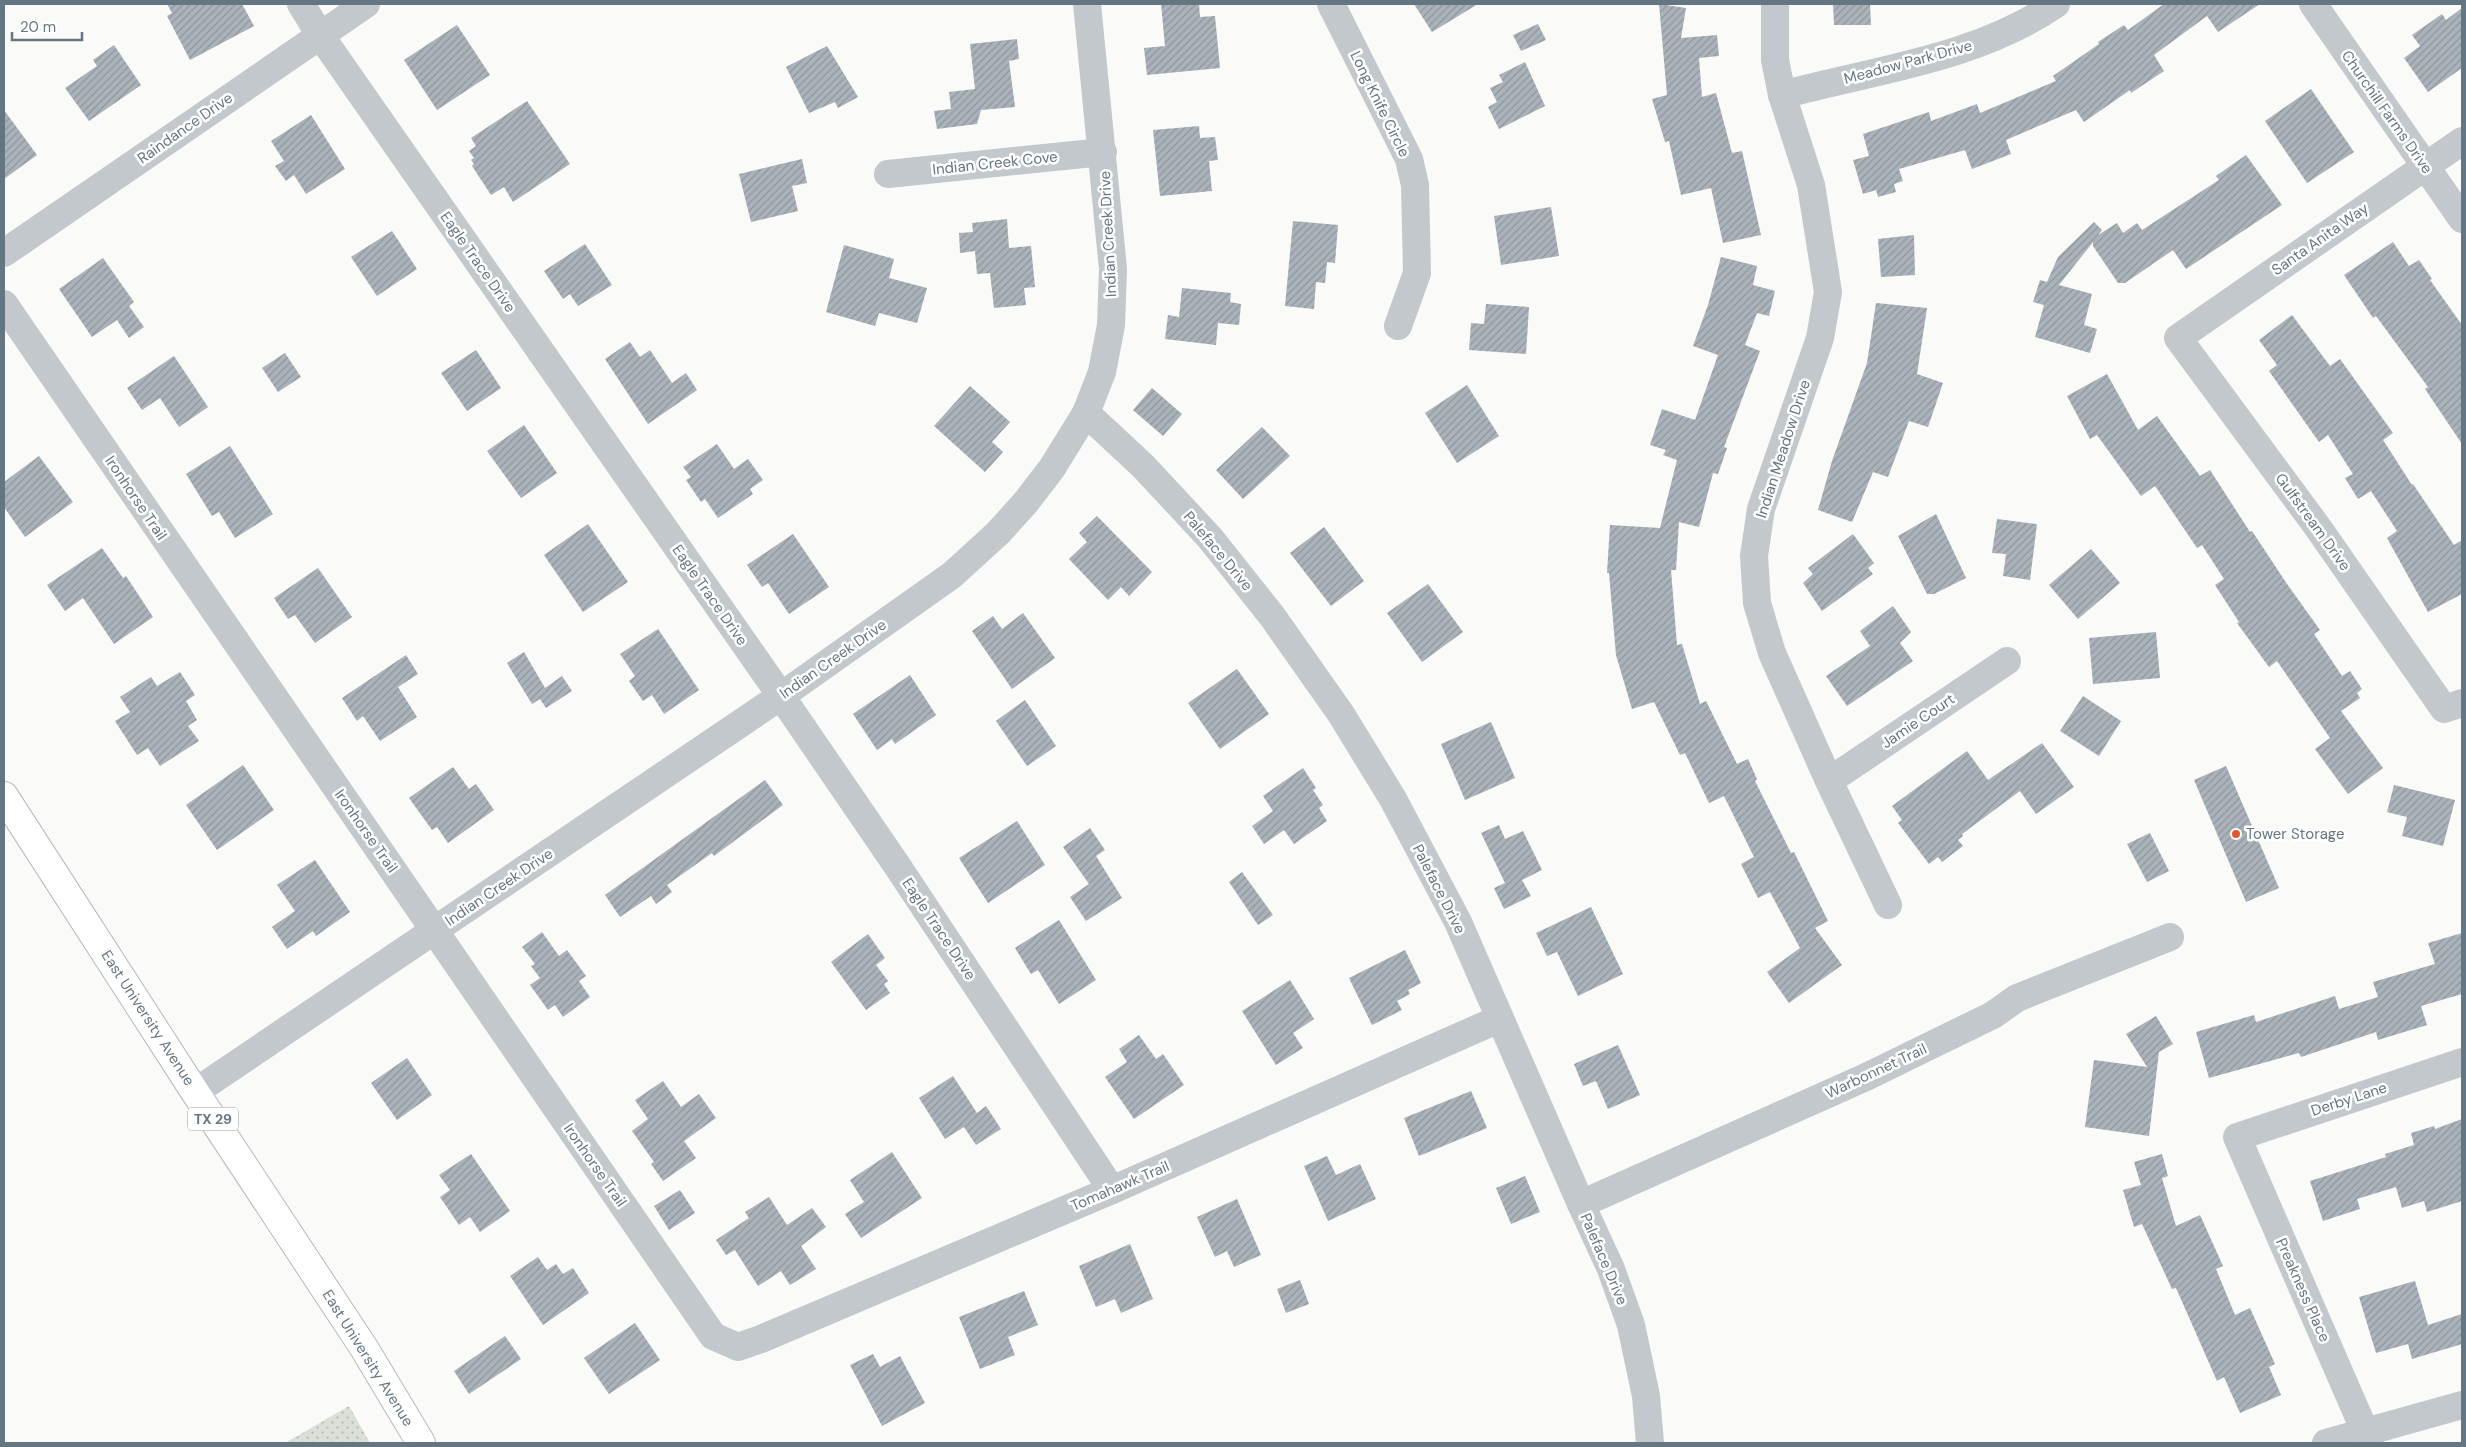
<svg xmlns="http://www.w3.org/2000/svg" width="2466" height="1447" viewBox="0 0 2466 1447" font-family="'DM Sans',sans-serif">
  <style>
    .grass { fill: url(#grass-dots) }
    .building { fill: url(#building-hatch) }
    .lines { fill: none; stroke-linecap: round; stroke-linejoin: round }
    .major-casing { stroke: #b5babe; stroke-width: 30 }
    .minor { stroke: #c3c8cc; stroke-width: 28 }
    .major { stroke: #fff; stroke-width: 28 }
    .poi-dot { fill: #e4572e; stroke: #fff; stroke-width: 2 }
    .labels { text-anchor: middle; stroke-width: 5; stroke-linejoin: round; paint-order: stroke }
    .shield { fill: #fff; stroke: #939fa8; stroke-width: 1 }
    .shield-label { font-size: 14px; font-weight: bold; fill: #657683 }
    .street-label { font-size: 15px; fill: #657683; stroke: #fff }
    .poi-label { font-size: 15px; fill: #657683; stroke: #fff; text-anchor: start }
  </style>
  <defs>
    <pattern id="grass-dots" width="8" height="8" patternUnits="userSpaceOnUse" patternTransform="scale(1.25)"><rect width="8" height="8" fill="#dadfd7"/><path d="M2 2h.1M6 6h.1" fill="none" stroke="#b4b9b4" stroke-width="1.8" stroke-linecap="round"/></pattern>
    <pattern id="building-hatch" width="6" height="6" patternUnits="userSpaceOnUse" patternTransform="scale(1.25)"><rect width="6" height="6" fill="#aab3b9"/><path d="M-1 1l2-2M0 6l6-6M5 7l2-2" fill="none" stroke="#8e969c"/></pattern>
  </defs>
  <rect width="100%" height="100%" fill="#fafaf8"/>
  <path class="grass" d="M349,1406L370,1443H285Z"/>
  <g class="building">
    <path d="M167,4H242L254,26L190,60L167,16L172,13Z"/>
    <path d="M1161,4H1199L1200,17L1215,16L1220,68L1147,75L1144,48L1165,46Z"/>
    <path d="M1414,4H1478L1432,32Z"/>
    <path d="M1659,4L1686,8L1681,38L1717,35L1719,56L1699,58L1702,97L1716,93L1732,153L1742,151L1761,235L1723,243L1711,188L1681,195L1669,141L1665,142L1652,99L1667,95Z"/>
    <path d="M1833,4H1870L1871,25H1834Z"/>
    <path d="M2164,4H2260L2218,32L2207,16L2154,55L2164,71L2131,93L2130,90L2084,122L2076,110L2006,140L2011,154L1972,169L1965,150L1899,169L1903,181L1894,184L1896,192L1878,197L1876,190L1863,194L1853,160L1869,156L1863,134L1929,112L1931,121L1977,104L1980,113L2056,81L2053,76L2099,44L2098,42L2124,25L2128,30Z"/>
    <path d="M2462,8V68L2428,92L2404,58L2420,46L2412,35L2442,14L2446,20Z"/>
    <path d="M1538,24L1546,40L1521,51L1513,35Z"/>
    <path d="M457,25L490,75L437,110L404,60Z"/>
    <path d="M1017,39L1019,59L1009,61L1015,107L981,110L977,124L937,129L934,111L951,109L949,92L975,89L970,44Z"/>
    <path d="M114,45L141,85L89,121L65,88L97,66L93,60Z"/>
    <path d="M827,46L858,97L838,108L835,102L809,113L786,67Z"/>
    <path d="M1525,62L1545,106L1499,129L1488,107L1497,102L1490,88L1503,82L1499,75Z"/>
    <path d="M2311,89L2354,152L2307,183L2265,121Z"/>
    <path d="M527,101L570,164L513,202L504,187L491,195L472,166L474,164L471,160L474,158L469,151L476,146L471,138Z"/>
    <path d="M4,110L37,155L4,179Z"/>
    <path d="M311,115L345,169L306,194L294,175L286,181L275,166L284,161L271,141Z"/>
    <path d="M1199,126L1200,138L1215,137L1218,160L1209,161L1212,191L1160,196L1153,130Z"/>
    <path d="M2246,155L2282,205L2186,269L2173,250L2125,283H2118L2093,246V242L2059,285L2092,294L2084,325L2097,329L2090,353L2035,337L2044,305L2033,302L2040,280L2047,282L2058,257L2094,222L2102,230L2098,235L2117,223L2123,233L2137,223L2142,230L2219,180L2216,176Z"/>
    <path d="M802,159L807,183L792,186L798,211L751,222L739,174Z"/>
    <path d="M1551,207L1559,256L1501,265L1494,216Z"/>
    <path d="M1007,219L1009,248L1031,246L1035,287L1024,288L1026,305L994,308L990,273L977,274L975,251L960,253L959,233L973,232L972,223Z"/>
    <path d="M1293,221L1338,225L1335,263L1327,262L1325,283L1316,282L1314,309L1285,306Z"/>
    <path d="M392,231L417,269L377,296L351,257Z"/>
    <path d="M1914,235L1915,275L1881,277L1878,239Z"/>
    <path d="M2393,242L2409,266L2419,260L2432,279L2430,280L2462,325V444L2425,389L2428,387L2376,316L2373,318L2344,275Z"/>
    <path d="M585,244L612,285L578,306L570,294L563,299L544,271Z"/>
    <path d="M844,245L894,259L889,278L927,288L917,323L879,313L875,326L826,312Z"/>
    <path d="M1721,257L1757,266L1753,285L1775,291L1769,316L1757,313L1745,345L1760,351L1724,447L1727,448L1718,474L1713,473L1699,527L1679,522L1676,570H1671L1677,645L1682,644L1700,704L1706,701L1737,764L1748,759L1757,779L1755,781L1791,853L1794,852L1828,921L1815,928L1842,965L1789,1003L1767,972L1800,948L1770,892L1758,898L1741,864L1754,857L1724,796L1709,803L1685,753L1680,755L1654,702L1632,709L1616,655L1609,573H1607L1610,525L1660,528L1677,460L1663,455L1666,450L1650,445L1662,409L1695,420L1718,355L1693,346L1708,305Z"/>
    <path d="M103,258L134,302L129,306L144,327L129,338L117,320L92,337L59,289Z"/>
    <path d="M1182,288L1231,293L1230,302L1241,304L1239,325L1218,323L1216,345L1165,339L1168,315L1179,317Z"/>
    <path d="M1876,303L1927,308L1917,374L1943,383L1928,427L1909,421L1888,477L1873,472L1852,522L1818,510L1832,461L1867,363Z"/>
    <path d="M1486,304L1529,307L1526,354L1469,350L1471,323L1484,324Z"/>
    <path d="M2292,315L2330,366L2340,359L2393,433L2383,440L2412,485L2413,484L2454,545L2462,540V594L2428,612L2387,538L2397,531L2371,491L2358,499L2345,478L2353,474L2328,435L2319,442L2269,371L2277,365L2259,340Z"/>
    <path d="M630,342L640,357L650,350L672,383L686,373L697,390L648,424L605,359Z"/>
    <path d="M476,350L501,388L467,411L441,373Z"/>
    <path d="M285,353L301,377L278,392L262,368Z"/>
    <path d="M174,356L208,407L179,427L160,398L142,410L127,388Z"/>
    <path d="M2107,374L2138,430L2157,416L2200,476L2210,470L2250,532L2252,531L2287,584L2320,630L2314,634L2342,676L2350,671L2362,689L2357,693L2360,698L2341,711L2383,768L2348,794L2315,749L2330,738L2277,661L2269,667L2237,623L2239,622L2215,585L2224,579L2202,545L2197,548L2155,486L2141,496L2097,435L2090,439L2067,396Z"/>
    <path d="M1467,385L1499,436L1457,463L1425,413Z"/>
    <path d="M970,386L1010,422L992,442L1003,452L985,472L934,426Z"/>
    <path d="M1152,388L1182,414L1163,436L1133,410Z"/>
    <path d="M524,425L557,473L521,498L487,451Z"/>
    <path d="M1262,427L1290,456L1243,499L1216,470Z"/>
    <path d="M717,444L734,469L748,459L763,480L750,489L753,494L718,518L705,499L701,502L686,480L691,477L683,467Z"/>
    <path d="M230,446L273,514L235,538L219,512L212,516L186,474Z"/>
    <path d="M39,456L73,502L25,537L4,507V482Z"/>
    <path d="M1936,514L1966,578L1934,594H1927L1898,536Z"/>
    <path d="M1097,516L1152,572L1129,596L1121,587L1108,600L1069,559L1087,542L1079,533Z"/>
    <path d="M1997,519L2037,524L2030,580L2003,576L2006,554L1992,553Z"/>
    <path d="M588,524L628,582L583,612L544,555Z"/>
    <path d="M1324,527L1364,581L1331,606L1290,553Z"/>
    <path d="M793,534L829,587L789,614L768,583L762,587L747,565Z"/>
    <path d="M1853,534L1874,563L1868,568L1873,574L1822,611L1803,583L1813,574L1808,568Z"/>
    <path d="M102,548L123,578L126,576L153,617L114,644L83,598L65,611L47,585Z"/>
    <path d="M2091,549L2120,583L2078,619L2049,585Z"/>
    <path d="M318,568L352,617L315,643L295,615L288,619L274,598Z"/>
    <path d="M1428,584L1463,632L1422,662L1387,613Z"/>
    <path d="M1893,606L1911,632L1900,643L1913,661L1847,706L1826,676L1870,646L1860,631Z"/>
    <path d="M1023,613L1055,658L1012,689L972,631L993,616L1002,629Z"/>
    <path d="M658,629L699,690L664,714L652,695L643,701L629,681L635,676L620,654Z"/>
    <path d="M2156,632L2160,678L2093,684L2089,638Z"/>
    <path d="M524,652L545,688L562,676L572,691L546,708L540,699L532,704L507,663Z"/>
    <path d="M406,655L418,674L398,687L417,717L380,741L363,716L357,721L342,698Z"/>
    <path d="M1237,669L1269,714L1220,749L1188,703Z"/>
    <path d="M180,672L195,695L186,701L197,720L188,726L199,741L160,766L148,748L137,755L115,721L130,712L120,697L151,677L157,686Z"/>
    <path d="M910,675L936,715L895,744L892,739L877,750L853,714Z"/>
    <path d="M2083,696L2121,721L2099,756L2060,731Z"/>
    <path d="M1025,700L1056,746L1027,766L996,721Z"/>
    <path d="M1491,722L1515,778L1465,800L1441,744Z"/>
    <path d="M2042,743L2074,787L2036,814L2020,791L1962,834L1963,836L1958,840L1963,846L1942,862L1938,857L1929,864L1898,823L1902,820L1892,806L1967,751L1988,780Z"/>
    <path d="M243,765L274,810L217,850L186,805Z"/>
    <path d="M2226,766L2279,888L2246,902L2194,780Z"/>
    <path d="M453,767L469,789L476,784L494,810L448,843L437,827L432,830L409,798Z"/>
    <path d="M1303,768L1316,788L1313,790L1323,805L1319,808L1327,821L1294,844L1284,830L1264,844L1252,826L1273,811L1263,796Z"/>
    <path d="M765,780L783,805L714,856L712,853L667,885L672,892L656,904L651,896L620,917L605,895Z"/>
    <path d="M2394,785L2455,800L2443,846L2402,836L2407,817L2387,812Z"/>
    <path d="M1017,821L1045,865L988,903L959,858Z"/>
    <path d="M1499,825L1505,839L1523,831L1542,870L1522,880L1531,896L1504,909L1494,888L1505,883L1481,833Z"/>
    <path d="M1090,828L1105,850L1096,856L1122,898L1086,921L1070,897L1089,884L1063,847Z"/>
    <path d="M2150,833L2169,871L2147,882L2127,844Z"/>
    <path d="M315,860L350,912L316,936L313,931L287,949L272,927L295,911L277,885Z"/>
    <path d="M1242,872L1273,915L1258,925L1229,882Z"/>
    <path d="M1591,907L1623,974L1578,996L1557,952L1547,956L1536,933Z"/>
    <path d="M1059,920L1096,980L1059,1004L1038,970L1031,974L1015,948Z"/>
    <path d="M542,932L559,956L567,950L586,976L579,981L590,997L563,1017L555,1005L548,1010L530,985L540,978L531,966L535,964L522,947Z"/>
    <path d="M2462,933V994L2421,1006L2427,1025L2378,1040L2376,1032L2301,1057L2299,1053L2209,1078L2196,1032L2254,1015L2256,1022L2335,996L2339,1009L2378,997L2373,982L2435,964L2428,943Z"/>
    <path d="M868,934L885,958L876,965L888,981L884,984L890,993L866,1010L831,962Z"/>
    <path d="M1405,950L1421,983L1408,990L1410,994L1397,1001L1402,1010L1372,1025L1349,978Z"/>
    <path d="M1290,980L1314,1019L1293,1033L1303,1048L1276,1065L1242,1011Z"/>
    <path d="M2156,1016L2173,1044L2159,1052L2149,1136L2085,1127L2094,1060L2147,1067L2126,1034Z"/>
    <path d="M1139,1035L1156,1059L1163,1054L1184,1085L1134,1119L1105,1077L1127,1062L1119,1049Z"/>
    <path d="M1618,1045L1640,1095L1608,1109L1596,1081L1583,1086L1574,1064Z"/>
    <path d="M407,1058L432,1095L397,1120L371,1083Z"/>
    <path d="M953,1076L977,1113L986,1106L1001,1129L976,1145L964,1127L945,1139L919,1098Z"/>
    <path d="M663,1081L681,1107L699,1094L716,1118L684,1141L696,1158L663,1181L651,1164L654,1162L632,1131L648,1119L635,1100Z"/>
    <path d="M1471,1091L1487,1128L1419,1156L1404,1118Z"/>
    <path d="M2462,1119V1201L2427,1212L2424,1201L2402,1208L2396,1187L2357,1199L2360,1209L2323,1221L2310,1181L2386,1157L2385,1154L2414,1145L2411,1133L2434,1126L2435,1129Z"/>
    <path d="M892,1152L922,1198L861,1238L845,1214L864,1202L850,1180Z"/>
    <path d="M471,1154L510,1211L480,1232L470,1217L459,1225L440,1197L450,1190L439,1175Z"/>
    <path d="M2162,1154L2168,1176L2162,1178L2176,1226L2200,1215L2223,1266L2216,1269L2235,1315L2250,1308L2275,1364L2269,1367L2281,1395L2240,1413L2224,1377L2217,1381L2176,1288L2172,1289L2142,1224L2134,1227L2123,1190L2141,1185L2134,1162Z"/>
    <path d="M1327,1156L1336,1175L1360,1164L1376,1199L1328,1221L1304,1166Z"/>
    <path d="M1525,1176L1540,1212L1511,1224L1496,1188Z"/>
    <path d="M680,1190L695,1213L669,1230L654,1206Z"/>
    <path d="M769,1197L787,1225L812,1208L826,1227L801,1246L816,1269L790,1285L781,1271L758,1286L735,1250L726,1255L716,1240L749,1218L745,1212Z"/>
    <path d="M1237,1199L1261,1255L1234,1267L1227,1251L1215,1257L1197,1217Z"/>
    <path d="M1130,1244L1153,1299L1121,1313L1115,1299L1096,1307L1079,1266Z"/>
    <path d="M538,1257L547,1270L556,1264L563,1274L573,1268L589,1293L543,1325L510,1276Z"/>
    <path d="M1300,1280L1309,1304L1286,1313L1277,1289Z"/>
    <path d="M2415,1281L2428,1325L2462,1314V1344L2412,1359L2408,1344L2376,1353L2359,1297Z"/>
    <path d="M1024,1291L1038,1325L1008,1337L1015,1355L980,1369L959,1317Z"/>
    <path d="M635,1323L660,1360L609,1394L584,1358Z"/>
    <path d="M505,1336L521,1359L469,1394L454,1371Z"/>
    <path d="M873,1354L880,1367L900,1356L925,1403L882,1426L850,1365Z"/>
  </g>
  <g class="lines">
    <defs>
      <path id="major" d="M4,796L195,1092L364,1348L421,1443"/>
    </defs>
    <use href="#major" class="major-casing"/>
    <g class="minor">
      <path d="M301,4L320,35L781,696L896,864L1112,1190"/>
      <path d="M1331,4L1409,159L1415,185L1417,273L1398,326"/>
      <path d="M1775,4V60L1782,95L1811,185L1828,292L1820,338L1761,509L1754,556L1757,603L1772,653L1829,781L1888,905"/>
      <path d="M2313,4L2462,219"/>
      <path d="M1782,95C1874,70 1976,59 2056,4"/>
      <path d="M2462,141L2178,338L2319,529L2444,709L2462,703"/>
      <path d="M888,174L1103,152"/>
      <path d="M4,253L366,4"/>
      <path d="M4,304L713,1336L738,1347L761,1339L1112,1190L1499,1019"/>
      <path d="M1086,413L1143,466L1210,538L1272,616L1341,714L1393,799L1458,922L1581,1204L1611,1269L1631,1325L1646,1396L1650,1443"/>
      <path d="M1829,781L2007,661"/>
      <path d="M195,1092L781,696L952,575L998,533L1026,502L1052,468L1086,413L1102,372L1111,325L1113,269L1087,4"/>
      <path d="M1581,1204L1866,1077L1993,1015L2017,998L2170,937"/>
      <path d="M2326,1443L2462,1405"/>
      <path d="M2370,1443L2237,1137L2462,1062"/>
    </g>
    <use href="#major" class="major"/>
  </g>
  <circle class="poi-dot" cx="2236" cy="834" r="5"/>
  <g class="labels">
    <rect class="shield" x="188" y="1107.5" width="50" height="23" rx="4"/>
    <g class="shield-label">
      <text x="213" y="1124">TX 29</text>
    </g>
    <g class="street-label">
      <text transform="translate(1908 62) rotate(-15)" y="5">Meadow Park Drive</text>
      <text transform="translate(1380 104) rotate(64)" y="5">Long Knife Circle</text>
      <text transform="translate(2387 112) rotate(55)" y="5">Churchill Farms Drive</text>
      <text transform="translate(185 128) rotate(-35)" y="5">Raindance Drive</text>
      <text transform="translate(995 163) rotate(-6)" y="5">Indian Creek Cove</text>
      <text transform="translate(1108 234) rotate(-93)" y="5">Indian Creek Drive</text>
      <text transform="translate(2320 239) rotate(-35)" y="5">Santa Anita Way</text>
      <text transform="translate(478 262) rotate(55)" y="5">Eagle Trace Drive</text>
      <text transform="translate(1783 449) rotate(-72)" y="5">Indian Meadow Drive</text>
      <text transform="translate(136 498) rotate(56)" y="5">Ironhorse Trail</text>
      <text transform="translate(2313 522) rotate(54)" y="5">Gulfstream Drive</text>
      <text transform="translate(1218 551) rotate(50)" y="5">Paleface Drive</text>
      <text transform="translate(710 595) rotate(55)" y="5">Eagle Trace Drive</text>
      <text transform="translate(833 659) rotate(-35)" y="5">Indian Creek Drive</text>
      <text transform="translate(1918 721) rotate(-34)" y="5">Jamie Court</text>
      <text transform="translate(366 831) rotate(55)" y="5">Ironhorse Trail</text>
      <text transform="translate(499 887) rotate(-34)" y="5">Indian Creek Drive</text>
      <text transform="translate(1439 889) rotate(63)" y="5">Paleface Drive</text>
      <text transform="translate(939 929) rotate(56)" y="5">Eagle Trace Drive</text>
      <text transform="translate(148 1018) rotate(57)" y="5">East University Avenue</text>
      <text transform="translate(1876 1071) rotate(-25)" y="5">Warbonnet Trail</text>
      <text transform="translate(2349 1099) rotate(-18)" y="5">Derby Lane</text>
      <text transform="translate(595 1165) rotate(55)" y="5">Ironhorse Trail</text>
      <text transform="translate(1120 1186) rotate(-23)" y="5">Tomahawk Trail</text>
      <text transform="translate(1604 1259) rotate(67)" y="5">Paleface Drive</text>
      <text transform="translate(2303 1290) rotate(66)" y="5">Preakness Place</text>
      <text transform="translate(368 1358) rotate(58)" y="5">East University Avenue</text>
    </g>
    <g class="poi-label">
      <text x="2246" y="839">Tower Storage</text>
    </g>
  </g>
  <rect width="2466" height="1447" fill="none" stroke="#657683" stroke-width="10"/>
  <path d="M12 32v8h70v-8" fill="none" stroke="#657683" stroke-width="2.5"/>
  <text x="20" y="32" font-size="15" fill="#657683" stroke="#ffffff" stroke-width="4" paint-order="stroke">20 m</text>
</svg>
